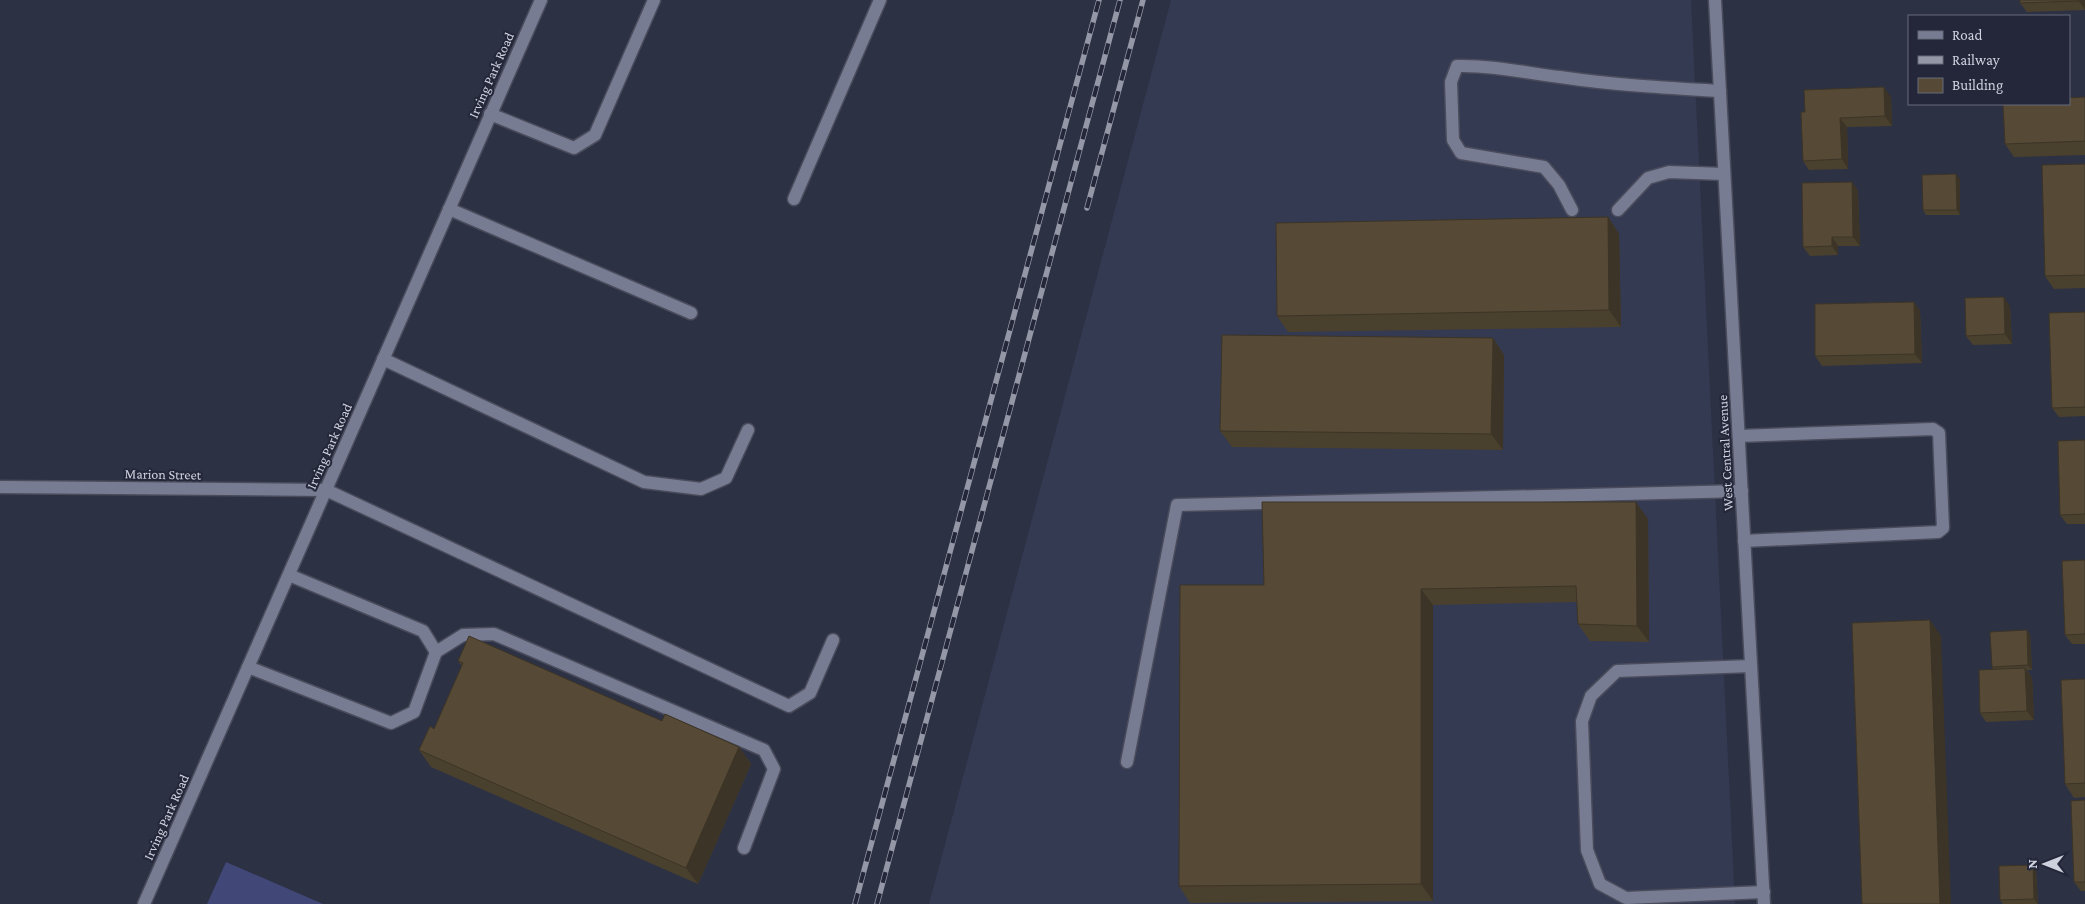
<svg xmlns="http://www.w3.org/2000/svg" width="2085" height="904" viewBox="0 0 2085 904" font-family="'Crimson Pro',serif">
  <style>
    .built { fill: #353a53 }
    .green { fill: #414776 }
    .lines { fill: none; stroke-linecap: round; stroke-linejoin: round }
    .service-casing { stroke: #4a4c5c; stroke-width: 15 }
    .minor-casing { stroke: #4a4c5c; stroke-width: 15 }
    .tertiary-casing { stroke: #4a4c5c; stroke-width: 15 }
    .secondary-casing { stroke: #4a4c5c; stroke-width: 15 }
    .service { stroke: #787c93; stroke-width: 12 }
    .minor { stroke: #787c93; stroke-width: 12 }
    .tertiary { stroke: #787c93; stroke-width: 12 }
    .secondary { stroke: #787c93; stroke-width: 12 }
    .rail-casing { stroke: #9397a6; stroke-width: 5.5 }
    .rail { stroke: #232739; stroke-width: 4; stroke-dasharray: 11; stroke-linecap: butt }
    .wall { fill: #4a402e }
    .shaded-wall { fill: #3c3426 }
    .building { fill: #564a36; stroke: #3c3426 }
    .labels { text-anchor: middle; stroke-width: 4; stroke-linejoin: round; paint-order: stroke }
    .street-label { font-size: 14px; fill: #ced1de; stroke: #232739 }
  </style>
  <rect width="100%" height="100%" fill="#2d3144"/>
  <path class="built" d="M1171,0H1691L1735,904H929Z"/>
  <path class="green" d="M226,862L323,904H207Z"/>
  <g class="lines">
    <defs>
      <g id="service">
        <path d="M490,114L574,148L595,135L654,0"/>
        <path d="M794,199L880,0"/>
        <path d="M449,209L691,313"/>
        <path d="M1572,210L1559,185L1544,167L1461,153L1453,140L1451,82L1457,66C1492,65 1526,73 1560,77C1613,85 1667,88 1720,91"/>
        <path d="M1618,210L1648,178L1669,172L1724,174"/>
        <path d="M383,359L644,482L701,489L726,478L748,430"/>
        <path d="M1739,436L1933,429L1939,433L1943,528L1938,532L1744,541"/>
        <path d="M326,490L789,706L810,693L833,640"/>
        <path d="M289,575L423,631L436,652"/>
        <path d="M1751,666L1617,671L1591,696L1582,721L1587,850L1600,884L1626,898L1764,892"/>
        <path d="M248,667L391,723L414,712L436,652L463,635L494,634L764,750L774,769L744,848"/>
        <path d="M1127,762L1177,505L1742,491"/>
      </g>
      <path id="minor" d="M0,487L326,490"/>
      <path id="tertiary" d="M1715,0L1764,904"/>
      <path id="secondary" d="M144,904L541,0"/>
    </defs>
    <use href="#service" class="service-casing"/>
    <use href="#minor" class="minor-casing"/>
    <use href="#tertiary" class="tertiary-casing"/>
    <use href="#secondary" class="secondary-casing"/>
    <use href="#service" class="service"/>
    <use href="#minor" class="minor"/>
    <use href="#tertiary" class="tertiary"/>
    <use href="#secondary" class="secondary"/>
    <defs>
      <g id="rail">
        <path d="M1087,208L1143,0"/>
        <path d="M855,904L1099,0"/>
        <path d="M877,904L1120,0"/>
      </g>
    </defs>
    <use href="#rail" class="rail-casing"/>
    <use href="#rail" class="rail"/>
  </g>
  <g class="wall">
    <path d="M2085,0V10L2027,12L2020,3Z"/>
    <path d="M1891,97L1892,126L1847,127L1848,169L1809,170L1803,161L1805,112Z"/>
    <path d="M2085,97V155L2014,157L2005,144Z"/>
    <path d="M2085,164V288L2054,289L2045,276Z"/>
    <path d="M1960,179V215H1926L1923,210Z"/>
    <path d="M1852,182L1858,191L1860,246H1838V255L1810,256L1803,247Z"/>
    <path d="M1608,217L1619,234L1621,327L1288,332L1277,316Z"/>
    <path d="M1914,302L1920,311L1922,363L1822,366L1815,356Z"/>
    <path d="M2010,306L2012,344L1973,345L1966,336Z"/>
    <path d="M2085,312V416L2059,417L2052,408Z"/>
    <path d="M1493,338L1504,355L1503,450L1232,447L1220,431Z"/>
    <path d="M2085,440V524H2067L2060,515Z"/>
    <path d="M1648,519L1649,642L1590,641L1578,624L1577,602L1433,605V901L1190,903L1179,886L1264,585Z"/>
    <path d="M2085,560V644H2072L2065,635Z"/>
    <path d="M2027,630L2030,635L2032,670H2027L2032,678L2034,720L1986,722L1980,713L1993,669L1992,667Z"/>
    <path d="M458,661L662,721L739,747L751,764L698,884L431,767L419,750L434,729L462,666Z"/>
    <path d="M2085,679V797L2074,798L2065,784Z"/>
    <path d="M2085,800V891H2081L2074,882Z"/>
    <path d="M2033,865L2036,870L2038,904H2003L2000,900Z"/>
  </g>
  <g class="shaded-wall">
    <path d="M2079,0H2085V10L2079,1Z"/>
    <path d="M1884,87L1891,97L1892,126L1885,116Z"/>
    <path d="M1840,118L1847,127L1848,169L1842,159Z"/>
    <path d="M1956,174L1960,179V215L1957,210Z"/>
    <path d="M1852,182L1858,191L1860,246L1853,237Z"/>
    <path d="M1608,217L1619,234L1621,327L1609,310Z"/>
    <path d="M1832,237L1838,246V255L1832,246Z"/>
    <path d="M2004,297L2010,306L2012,344L2005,334Z"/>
    <path d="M1914,302L1920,311L1922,363L1915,354Z"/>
    <path d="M1493,338L1504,355L1503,450L1491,434Z"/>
    <path d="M1636,502L1648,519L1649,642L1637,626Z"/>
    <path d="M1421,589L1433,605V901L1421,884Z"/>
    <path d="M1930,620L1941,636L1951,904H1940Z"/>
    <path d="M2027,630L2030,635L2032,670L2028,665Z"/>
    <path d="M2025,668L2032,678L2034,720L2027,711Z"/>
    <path d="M739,747L751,764L698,884L686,868Z"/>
    <path d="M2033,865L2036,870L2038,904L2034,899Z"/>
  </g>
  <g class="building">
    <path d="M2020,0H2079V1L2020,3Z"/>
    <path d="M1884,87L1885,116L1840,118L1842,159L1803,161L1801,112H1805L1804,90Z"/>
    <path d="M2085,97V141L2005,144L2003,104H2069V98Z"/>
    <path d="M2085,164V275L2045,276L2042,165Z"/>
    <path d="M1956,174L1957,210H1923L1922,175Z"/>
    <path d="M1852,182L1853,237H1832V246L1803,247L1802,183Z"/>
    <path d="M1608,217L1609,310L1277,316L1276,223Z"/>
    <path d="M2004,297L2005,334L1966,336L1965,298Z"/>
    <path d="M1914,302L1915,354L1815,356V304Z"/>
    <path d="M2085,312V407L2052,408L2049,313Z"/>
    <path d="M1222,335L1493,338L1491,434L1220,431Z"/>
    <path d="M2085,440V514L2060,515L2058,441Z"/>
    <path d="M1262,502H1636L1637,626L1578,624L1576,586L1421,589V884L1179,886L1180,585H1264Z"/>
    <path d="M2085,560V634L2065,635L2062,561Z"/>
    <path d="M1930,620L1940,904H1862L1852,623Z"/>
    <path d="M2027,630L2028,665L1992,667L1990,632Z"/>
    <path d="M469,636L662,721L665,714L739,747L686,868L419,750L430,726L434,729L463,663L458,661Z"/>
    <path d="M2025,668L2027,711L1980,713L1979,670Z"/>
    <path d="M2085,679V783L2065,784L2061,680Z"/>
    <path d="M2085,800V882H2074L2071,801Z"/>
    <path d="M2033,865L2034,899L2000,900L1999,866Z"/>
  </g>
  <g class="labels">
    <g class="street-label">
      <text transform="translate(491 75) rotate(-66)" y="5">Irving Park Road</text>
      <text transform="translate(329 446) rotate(-66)" y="5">Irving Park Road</text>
      <text transform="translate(1725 453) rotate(-93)" y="5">West Central Avenue</text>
      <text transform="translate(163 474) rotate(1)" y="5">Marion Street</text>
      <text transform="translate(166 817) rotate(-66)" y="5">Irving Park Road</text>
    </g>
  </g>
  <rect x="1908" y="15" width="162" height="90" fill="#232739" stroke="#676b7b"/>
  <rect x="1918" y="31" width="25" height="8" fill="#787c93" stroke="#676b7b"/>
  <text x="1952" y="40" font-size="15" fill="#ced1de">Road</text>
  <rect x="1918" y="56" width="25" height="8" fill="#9397a6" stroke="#676b7b"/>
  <text x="1952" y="65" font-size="15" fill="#ced1de">Railway</text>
  <rect x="1918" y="78" width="25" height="15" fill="#564a36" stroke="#676b7b"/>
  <text x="1952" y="90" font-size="15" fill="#ced1de">Building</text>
  <g transform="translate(2045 864) rotate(270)" stroke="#232739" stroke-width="4" paint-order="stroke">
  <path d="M0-4L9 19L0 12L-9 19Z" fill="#ced1de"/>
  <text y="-8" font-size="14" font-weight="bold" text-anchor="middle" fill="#ced1de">N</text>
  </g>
</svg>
